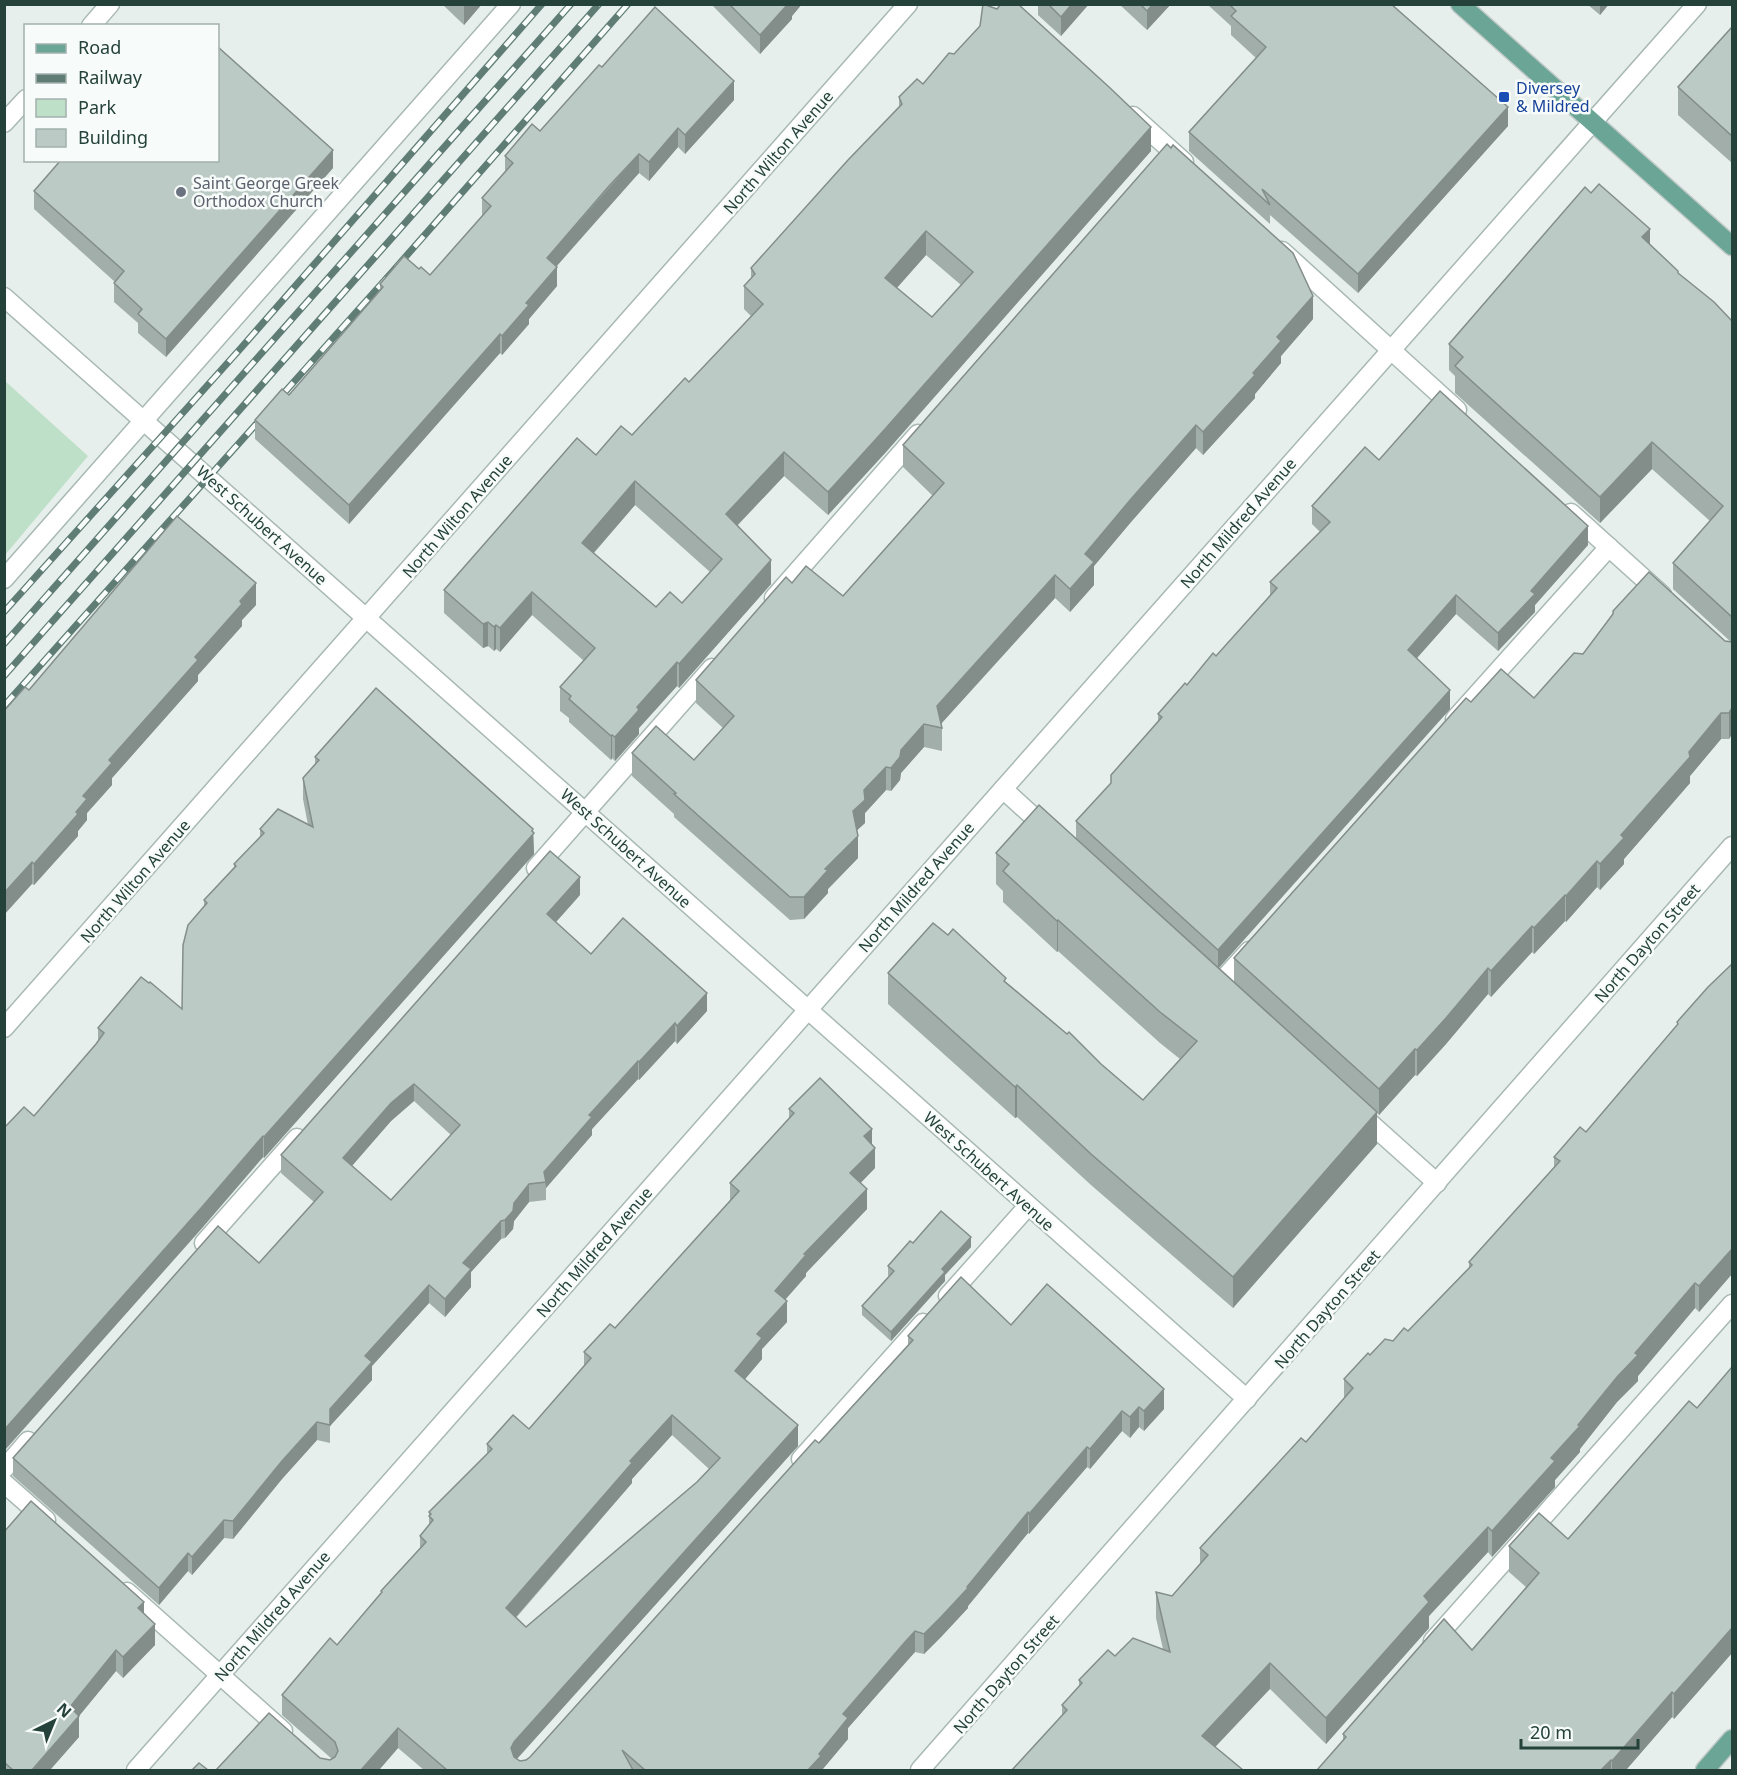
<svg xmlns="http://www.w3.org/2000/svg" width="1737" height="1775" viewBox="0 0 1737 1775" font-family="'Noto Sans',sans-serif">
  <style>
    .green { fill: #bfe0c8 }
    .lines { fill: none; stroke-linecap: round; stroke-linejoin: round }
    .minor-casing { stroke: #a8b8b2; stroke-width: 21 }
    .major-casing { stroke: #c2cac8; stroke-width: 21 }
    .minor { stroke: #fff; stroke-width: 18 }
    .major { stroke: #6aa596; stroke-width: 18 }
    .rail-casing { stroke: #5f7d75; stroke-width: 7 }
    .rail { stroke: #f7fbf9; stroke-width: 4.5; stroke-dasharray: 14; stroke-linecap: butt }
    .wall { fill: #a1aea9; fill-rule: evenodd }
    .shaded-wall { fill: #838d89 }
    .building { fill: #bbcac4; stroke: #838d89; stroke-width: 1.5; fill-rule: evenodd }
    .transit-dot { fill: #1a4fb4; stroke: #f7fbf9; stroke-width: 2 }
    .worship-dot { fill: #6b7280; stroke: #f7fbf9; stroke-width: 2 }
    .labels { text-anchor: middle; stroke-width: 5; stroke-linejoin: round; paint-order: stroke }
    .transit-label { font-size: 16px; fill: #164399; stroke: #f7fbf9; text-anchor: start }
    .street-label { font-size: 16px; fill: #24423a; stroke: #f7fbf9 }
    .worship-label { font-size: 16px; fill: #5b616d; stroke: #f7fbf9; text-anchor: start }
  </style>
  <rect width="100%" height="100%" fill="#e6efeb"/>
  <path class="green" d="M5,381L88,456L5,555Z"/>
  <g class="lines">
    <defs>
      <g id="minor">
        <path d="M91,26L110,4"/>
        <path d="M1133,116L1184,162"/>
        <path d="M4,123L26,99"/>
        <path d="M1282,251L1457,410"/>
        <path d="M4,297L1247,1399"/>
        <path d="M1571,513L1662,595"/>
        <path d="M4,579L511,4"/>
        <path d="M774,598L918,434"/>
        <path d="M1455,719L1609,547"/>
        <path d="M1003,789L1049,831"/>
        <path d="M536,868L712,668"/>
        <path d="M1218,985L1249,951"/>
        <path d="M4,1028L908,4"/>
        <path d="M1360,1114L1437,1183"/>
        <path d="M204,1243L297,1138"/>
        <path d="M948,1296L1028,1206"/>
        <path d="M801,1459L923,1323"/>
        <path d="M4,1469L28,1441"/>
        <path d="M4,1483L46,1520"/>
        <path d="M127,1592L283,1731"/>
        <path d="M1433,1641L1732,1304"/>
        <path d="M136,1770L1697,4"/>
        <path d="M920,1770L1732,846"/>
      </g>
      <g id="major">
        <path d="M1460,4L1732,246"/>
        <path d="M1705,1770L1732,1739"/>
      </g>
    </defs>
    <use href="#minor" class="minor-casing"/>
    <use href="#major" class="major-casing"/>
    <use href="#minor" class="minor"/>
    <use href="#major" class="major"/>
    <defs>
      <g id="rail">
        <path d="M4,612L241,348L542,4"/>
        <path d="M4,644L571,4"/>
        <path d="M4,676L599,4"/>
        <path d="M4,706L393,271L628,4"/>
      </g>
    </defs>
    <use href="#rail" class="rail-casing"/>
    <use href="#rail" class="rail"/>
  </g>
  <g class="wall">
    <path d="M442,4H482L464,25Z"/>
    <path d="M711,4H802L792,16V19L760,54Z"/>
    <path d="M1038,4H1089L1061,36L1038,15Z"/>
    <path d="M1119,4H1171L1147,30Z"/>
    <path d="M1207,4H1391L1508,126L1358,293L1270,215V224L1189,151V132L1256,58L1231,35V26Z"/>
    <path d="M1587,4H1609L1600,15Z"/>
    <path d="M1732,27V163L1678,115V87Z"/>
    <path d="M602,67L734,100L685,154L678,147L649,181L639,173L609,205L556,267L557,286L529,319V324L502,355L500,353L349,524L255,439V420L289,395L380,290V284L419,269L430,275L482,217V198L505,171V156L540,131Z"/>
    <path d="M923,84L1151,151L886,452L828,515L784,476L738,525L771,584L679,688L677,686L639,728V734L615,761L612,758L611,760L569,722V718L560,711V687L584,661L532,615L500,652L496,649L494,651L488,646L483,648L444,613V590L596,455L632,435L689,382L751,316L744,309V286L751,278V268L899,107V97ZM926,255L961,285L932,317L897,288ZM635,505L710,572L682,603L656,607L594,553Z"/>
    <path d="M333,168L166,357L138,333V323L114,302V283L115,282L34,209V191Z"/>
    <path d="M1591,193L1650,244L1678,274L1732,321V734L1729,739H1721L1690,776V783L1624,859V864L1600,890L1597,887L1566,922L1565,921L1534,954L1532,952L1491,997L1488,994L1446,1044L1417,1076L1415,1075L1379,1115L1377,1113V1144L1233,1308L1091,1185L1017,1117L1015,1118L888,1004V973L948,935L1006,982L1143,1100L1180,1059L1160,1043L1058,951L1057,952L1003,902V891L996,884V853L1076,839V821L1111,783L1158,721V714L1216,656L1270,595V582L1320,532L1312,524V506L1379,460L1588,545L1535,605V612L1498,651L1456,614L1417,658L1450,709L1218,968L1234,983V958L1471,702L1534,698L1583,654L1725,641L1731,642L1673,589V563L1710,521L1652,469L1600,523L1455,393V376L1449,370V344Z"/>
    <path d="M1313,319L1281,356V363L1255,394V398L1203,455L1196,448L1131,522L1094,566V585L1070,612L1055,598L941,724L942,728V751L924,747L901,773L900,780L891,791L886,790L865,813V823L857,830L858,858L828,889V893L804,919L790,920L674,817V814L632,776V753L694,760L723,728L696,703V680L792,583L843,596L933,496L903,467V445Z"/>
    <path d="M256,605L242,620V626L198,675V681L112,778V785L87,813V820L78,831V836L34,885L32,884L29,690Z"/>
    <path d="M315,757L533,829L534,854L264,1158L263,1157L202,1228L4,1451V1128L34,1116L96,1044L98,1041V1028L182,1009L204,907V900L234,867V864L260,838V829L308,825L303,799V778L315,764Z"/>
    <path d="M580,895L556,922L591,954L707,1011L677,1044L675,1041L639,1080L638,1079L592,1129V1135L546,1188V1200L529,1202L514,1221L513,1229L505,1238L501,1239L471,1272V1287L445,1317L429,1303L372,1366V1380L330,1426V1443L317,1440L282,1479L233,1539L224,1538L192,1575L188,1571L159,1605L13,1476V1458L259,1263L314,1202L281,1173V1155ZM414,1101L451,1135L391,1200L352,1166L391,1121Z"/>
    <path d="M1732,964V1274L1699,1312L1695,1308L1638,1376V1381L1617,1402L1580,1449V1452L1555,1480V1487L1492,1557L1488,1552L1429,1616V1628L1326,1744L1270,1689L1062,1715V1705L1079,1687V1680L1115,1656L1163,1649L1156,1618V1592L1172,1596L1200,1564V1548L1306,1442L1344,1399V1379L1370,1355L1408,1331L1469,1268V1262L1554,1167V1157L1586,1132L1677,1025V1022Z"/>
    <path d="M789,1109L872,1144L875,1168L860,1183L867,1209L806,1273V1276L785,1300L787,1322L762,1349V1359L745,1379L798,1446L517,1759L520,1761L526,1760L530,1757L908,1345V1336L1011,1325L1164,1409L1144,1431L1139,1427L1130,1438L1122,1431L1090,1469L1087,1467L1029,1534L1028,1533L968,1606V1608L941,1637L924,1654L915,1652L905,1662L848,1728V1739L822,1770H424L398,1748L379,1770L320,1758L330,1760L332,1759L282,1715V1695L337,1645L381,1594V1591L420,1549V1536L429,1524V1512L487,1454V1444L529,1429L584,1366V1352L615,1328L730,1201V1183L789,1118ZM672,1435L709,1469L697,1482L526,1627L516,1618L632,1483V1479Z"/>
    <path d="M913,1243L971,1247L945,1275V1281L891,1341L862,1315V1306L889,1277L888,1275V1266Z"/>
    <path d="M1732,1367V1653L1674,1719L1672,1717L1626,1770H1317L1343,1741V1734L1472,1650L1526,1587L1509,1572V1546L1568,1539L1697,1408Z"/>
    <path d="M4,1532L144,1613L155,1645L123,1678L116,1671L79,1716V1737L50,1770H4Z"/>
  </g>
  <g class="shaded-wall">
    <path d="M464,4H482L464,25Z"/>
    <path d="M788,4H802L792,16V19L760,54V35Z"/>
    <path d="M1072,4H1089L1061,36V17Z"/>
    <path d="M1153,4H1171L1147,30V11Z"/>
    <path d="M1600,4H1609L1600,15Z"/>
    <path d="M734,81V100L685,154V135Z"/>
    <path d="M1508,107V126L1358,293V274Z"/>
    <path d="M1151,127V151L886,452L828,515V492Z"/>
    <path d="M678,128V147L649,181V162Z"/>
    <path d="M333,150V168L166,357V339Z"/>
    <path d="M639,154V173L547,277V258Z"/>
    <path d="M1650,229V255L1642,237Z"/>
    <path d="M926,231V255L885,301V278Z"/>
    <path d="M557,267V286L529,319V324L502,355V336L526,303Z"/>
    <path d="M1313,296V319L1281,356V363L1255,394V398L1203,455V432L1253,373L1277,337Z"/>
    <path d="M500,334V353L349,524V505Z"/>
    <path d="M1196,425V448L1131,522L1094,566V585L1070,612V589L1085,554L1131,499Z"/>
    <path d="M1652,442V469L1600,523V497Z"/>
    <path d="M784,452V476L726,537V514Z"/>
    <path d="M635,481V505L582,566V543Z"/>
    <path d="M1588,526V545L1535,605V612L1498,651V633L1531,591Z"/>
    <path d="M771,560V584L679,688V664Z"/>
    <path d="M1055,575V598L938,727L937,706Z"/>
    <path d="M256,583V605L242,620V626L198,675V681L112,778V785L87,813V820L78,831V836L34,885V864L76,812L83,796L109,760L195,657L240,601Z"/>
    <path d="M532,592V615L500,652V628Z"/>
    <path d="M1456,595V614L1408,668V650Z"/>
    <path d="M488,622V646L483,648V624Z"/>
    <path d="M496,625V649L494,651V627Z"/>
    <path d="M677,662V686L639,728V734L615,761V737L637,707Z"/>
    <path d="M1450,690V709L1218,969V950Z"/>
    <path d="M1732,708V734L1729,739V713Z"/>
    <path d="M1721,713V739L1690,776V783L1624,859V864L1600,890V864L1621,835Z"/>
    <path d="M924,724V747L901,773L900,780L891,791V768L901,750Z"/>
    <path d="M612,735V758L611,760V736Z"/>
    <path d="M886,767V790L865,813V823L853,834V811L864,790Z"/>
    <path d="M533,829L534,854L264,1158V1137Z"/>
    <path d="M858,836V858L828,889V893L804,919V897L825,869Z"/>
    <path d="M1597,861V887L1566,922V896Z"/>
    <path d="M32,862V884L4,915V893Z"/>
    <path d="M580,877V895L547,932V914Z"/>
    <path d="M1565,895V921L1534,954V928Z"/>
    <path d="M1058,920V951L1057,952V921Z"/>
    <path d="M1532,926V952L1491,997V971Z"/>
    <path d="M1488,968V994L1446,1044L1417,1076V1050Z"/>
    <path d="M707,993V1011L677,1044V1026Z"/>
    <path d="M675,1023V1041L639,1080V1062Z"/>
    <path d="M1415,1049V1075L1379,1115V1089Z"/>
    <path d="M638,1061V1079L592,1129V1135L546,1188L544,1172L589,1115Z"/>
    <path d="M414,1084V1101L391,1121L343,1176V1158L391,1103Z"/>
    <path d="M1017,1085V1117L1015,1118V1087Z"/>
    <path d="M1377,1112V1144L1233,1308V1277Z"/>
    <path d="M872,1129V1150L864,1136Z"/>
    <path d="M263,1136V1157L202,1228L4,1451V1430Z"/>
    <path d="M875,1148V1168L850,1194V1173Z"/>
    <path d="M529,1184V1202L514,1221L513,1229L505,1238V1220L514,1203Z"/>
    <path d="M867,1189V1209L806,1273V1276L775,1311V1291L804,1254Z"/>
    <path d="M501,1221V1239L471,1272V1287L445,1317V1299L463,1263Z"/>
    <path d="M971,1237V1247L945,1275V1281L891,1341V1332L942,1269Z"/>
    <path d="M1732,1249V1274L1699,1312V1286Z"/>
    <path d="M1695,1283V1308L1638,1376V1381L1617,1402L1580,1449V1452L1555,1480V1487L1492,1557V1531L1635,1353Z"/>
    <path d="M429,1285V1303L372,1366V1380L330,1426V1443V1409L365,1356Z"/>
    <path d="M787,1301V1322L762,1349V1359L735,1391V1371L757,1334Z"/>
    <path d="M1164,1389V1409L1144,1431V1411Z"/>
    <path d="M1139,1407V1427L1130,1438V1417Z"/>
    <path d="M1122,1411V1431L1090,1469V1449Z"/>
    <path d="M672,1415V1435L632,1479V1483L506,1628V1608L630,1461Z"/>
    <path d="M317,1422V1440L282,1479L233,1539V1521L282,1461Z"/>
    <path d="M798,1425V1446L514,1762L511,1748L514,1742Z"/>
    <path d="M1087,1447V1467L1029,1534V1514Z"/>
    <path d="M1028,1512V1533L968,1606V1608L941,1637L924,1654V1634L967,1587Z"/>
    <path d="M224,1520V1538L192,1575V1557Z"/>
    <path d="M1488,1527V1552L1429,1616V1628L1326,1744V1718L1424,1596Z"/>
    <path d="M188,1553V1571L159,1605V1588Z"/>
    <path d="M144,1602V1623L138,1608Z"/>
    <path d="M155,1624V1645L123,1678V1657Z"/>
    <path d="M1732,1628V1653L1674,1719V1694Z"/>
    <path d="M915,1631V1652L848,1728V1739L822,1770H808L843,1714Z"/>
    <path d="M116,1650V1671L79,1716V1737L50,1770H32L70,1707Z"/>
    <path d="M1270,1663V1689L1202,1761V1736Z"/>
    <path d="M1672,1692V1717L1626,1770H1612V1761Z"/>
    <path d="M398,1728V1748L379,1770H361Z"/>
    <path d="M1611,1760V1770H1601Z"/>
  </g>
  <g class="building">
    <path d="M729,4H788L760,35Z"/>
    <path d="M983,4L997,9L1001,4H1018L1109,87L1151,127L886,428L828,492L784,452L726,514L771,560L679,664L677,662L637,707L639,710L615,737L612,735L611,736L569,699L571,696L560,687L595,648L532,592L500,628L496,625L494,627L488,622L483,624L444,590L577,438L596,455L621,426L632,435L685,378L689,382L763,304L744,286L755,274L751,268L848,160L902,104L899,97L917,79L923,84L949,53L954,54L980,26ZM926,231L973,272L932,317L885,278ZM635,481L722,559L682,603L670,592L656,607L582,543Z"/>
    <path d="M1048,4H1072L1061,17Z"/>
    <path d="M1140,4H1153L1147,11Z"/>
    <path d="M1229,4H1391L1508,107L1358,274L1262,189L1270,205L1189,132L1266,47L1231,16L1236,11Z"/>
    <path d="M655,7L734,81L685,135L678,128L649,162L639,154L609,186L547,258L557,267L526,303L529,305L502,336L500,334L349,505L255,420L282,389L289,395L383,287L380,284L404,256L419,269L421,267L430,275L491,206L482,198L513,163L505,156L532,124L540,131L599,65L602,67Z"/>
    <path d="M1732,27V136L1678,87Z"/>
    <path d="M218,47L333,150L166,339L138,314L142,309L114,283L124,271L34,191L61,160H218Z"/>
    <path d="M1167,144L1171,148L1173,145L1293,253L1313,296L1277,337L1281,341L1253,373L1255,375L1203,432L1196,425L1131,499L1085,554L1094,562L1070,589L1055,575L937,706L942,728L924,724L901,750L900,757L891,768L886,767L864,790L865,800L853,811L858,836L825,869L828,870L804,897H790L674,794L676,793L632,753L656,726L694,760L734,716L696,680L786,577L792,583L806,566L843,596L944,483L903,445Z"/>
    <path d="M1599,184L1650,229L1642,237L1678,271V273L1714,302L1732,321V617L1673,563L1723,506L1652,442L1600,497L1455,366L1463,357L1449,344L1585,187L1591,193Z"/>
    <path d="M1440,391L1588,526L1531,591L1535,594L1498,633L1456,595L1408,650L1450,690L1218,950L1076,821L1111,783V775L1162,717L1158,714L1185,683L1187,685L1213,653L1216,656L1277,588L1270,582L1330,522L1312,506L1365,447L1379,460Z"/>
    <path d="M177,516L256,583L240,601L242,604L195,657L198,660L109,760L112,763L83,796L87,799L76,812L78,814L34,864L32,862L4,893V711L25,687L29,690Z"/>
    <path d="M1649,572L1725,641L1732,642V708L1729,713H1721L1689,752L1690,757L1621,835L1624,838L1600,864L1597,861L1566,896L1565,895L1534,928L1532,926L1491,971L1488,968L1446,1018L1417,1050L1415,1049L1379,1089L1234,958L1466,698L1471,702L1501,669L1534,698L1574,653L1583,654L1613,614V611Z"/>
    <path d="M376,688L533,829L532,831L534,833L264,1137L263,1136L202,1207L4,1430V1128L24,1107L34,1116L96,1044L104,1033L98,1028L141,977L149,983L150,982L182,1009L183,945L188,925L207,903L204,900L236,866L234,864L264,833L260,829L278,809L313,827L303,778L319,760L315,757Z"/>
    <path d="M1039,805L1377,1112L1233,1277L1091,1154L1017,1085L1015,1087L888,973L933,923L948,935L953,929L1006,978L1004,981L1067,1034L1069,1032L1101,1064L1143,1100L1197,1041L1160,1012L1058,920L1057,921L1003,871L1009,864L996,853Z"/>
    <path d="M550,851L580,877L547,914L591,954L623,918L707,993L677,1026L675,1023L639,1062L638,1061L589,1115L592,1117L544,1172L546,1182L529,1184L514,1203L513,1211L505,1220L501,1221L463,1263L471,1269L445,1299L429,1285L365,1356L372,1362L330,1409V1425L317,1422L282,1461L233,1521L224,1520L192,1557L188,1553L159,1588L13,1458L218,1226L259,1263L323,1192L281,1155ZM414,1084L460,1125L391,1200L343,1158L391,1103Z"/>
    <path d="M1732,964V1249L1699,1286L1695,1283L1635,1353L1638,1355L1617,1377L1578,1425L1580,1426L1551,1458L1555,1461L1492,1531L1488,1527L1424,1596L1429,1602L1326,1718L1270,1663L1202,1736L1243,1770H1012L1067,1710L1062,1705L1082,1683L1079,1680L1108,1650L1115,1656L1133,1638L1170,1652L1156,1592L1172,1596L1208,1555L1200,1548L1301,1438L1306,1442L1353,1388L1344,1379L1368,1353L1370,1355L1385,1339L1393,1341L1404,1328L1408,1331L1472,1265L1469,1262L1560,1161L1554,1157L1580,1127L1586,1132L1678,1024L1677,1022L1708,987Z"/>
    <path d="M820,1078L872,1129L864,1136L875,1148L850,1173L867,1189L804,1254L806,1255L775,1291L787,1301L757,1334L762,1338L735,1371L798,1425L514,1742L511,1748L514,1757L520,1761L526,1760L530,1757L815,1440L819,1443L913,1340L908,1336L961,1277L1011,1325L1047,1284L1164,1389L1144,1411L1139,1407L1130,1417L1122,1411L1090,1449L1087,1447L1029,1514L1028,1512L967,1587L968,1588L941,1617L924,1634L915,1631L905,1642L843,1714L848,1718L819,1754L821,1756L808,1770H645L622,1750L633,1770H447L398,1728L361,1770H216L269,1713L320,1758L330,1760L335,1757L338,1751L335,1742L282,1695L330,1638L337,1645L382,1592L381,1591L426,1542L420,1536L433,1520L429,1516L431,1514L429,1512L492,1449L487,1444L513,1415L529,1429L591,1358L584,1352L610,1324L615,1328L739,1191L730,1183L794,1113L789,1109ZM672,1415L720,1458L697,1482L526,1627L506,1608L632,1463L630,1461Z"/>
    <path d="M941,1211L971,1237L942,1269L945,1272L891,1332L862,1306L894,1271L888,1266L910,1241L913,1243Z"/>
    <path d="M1732,1367V1628L1674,1694L1672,1692L1612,1761L1611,1760L1601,1770H1317L1346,1737L1343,1734L1444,1619L1472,1650L1539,1573L1509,1546L1539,1513L1568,1539L1689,1401L1697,1408Z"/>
    <path d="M31,1501L144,1602L138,1608L155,1624L123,1657L116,1650L70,1707L79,1716L32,1770H13L4,1762V1532Z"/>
    <path d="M199,1763L208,1770H192Z"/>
  </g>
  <rect class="transit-dot" x="1498" y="91" width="12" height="12" rx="3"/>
  <circle class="worship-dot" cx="181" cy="192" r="6"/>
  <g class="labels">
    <g class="transit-label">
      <text x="1516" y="94">Diversey<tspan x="1516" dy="18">&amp; Mildred</tspan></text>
    </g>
    <g class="street-label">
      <text transform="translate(778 152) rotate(-49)" y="6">North Wilton Avenue</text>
      <text transform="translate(457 516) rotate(-49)" y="6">North Wilton Avenue</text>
      <text transform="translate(1238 523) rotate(-49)" y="6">North Mildred Avenue</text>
      <text transform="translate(262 525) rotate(42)" y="6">West Schubert Avenue</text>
      <text transform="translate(626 848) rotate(42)" y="6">West Schubert Avenue</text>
      <text transform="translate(135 881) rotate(-49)" y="6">North Wilton Avenue</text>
      <text transform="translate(916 887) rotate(-49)" y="6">North Mildred Avenue</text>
      <text transform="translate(1647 943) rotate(-49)" y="6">North Dayton Street</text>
      <text transform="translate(989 1171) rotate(42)" y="6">West Schubert Avenue</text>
      <text transform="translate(594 1252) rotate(-49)" y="6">North Mildred Avenue</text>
      <text transform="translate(1327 1309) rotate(-49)" y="6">North Dayton Street</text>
      <text transform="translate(272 1616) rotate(-49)" y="6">North Mildred Avenue</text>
      <text transform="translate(1006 1674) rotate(-49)" y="6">North Dayton Street</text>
    </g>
    <g class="worship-label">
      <text x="193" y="189">Saint George Greek<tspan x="193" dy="18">Orthodox Church</tspan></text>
    </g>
  </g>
  <rect width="1737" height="1775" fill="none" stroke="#24423a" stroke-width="12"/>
  <rect x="24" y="24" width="195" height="138" fill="#f7fbf9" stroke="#a3b1ad" stroke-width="1.5"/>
  <rect x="36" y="44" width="30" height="9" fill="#6aa596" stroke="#a3b1ad" stroke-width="1.5"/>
  <text x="78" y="54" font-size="18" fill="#24423a">Road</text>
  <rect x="36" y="74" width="30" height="9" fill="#5f7d75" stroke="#a3b1ad" stroke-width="1.5"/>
  <text x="78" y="84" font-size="18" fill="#24423a">Railway</text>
  <rect x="36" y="99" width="30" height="18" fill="#bfe0c8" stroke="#a3b1ad" stroke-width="1.5"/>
  <text x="78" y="114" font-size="18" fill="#24423a">Park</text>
  <rect x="36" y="129" width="30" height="18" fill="#bbcac4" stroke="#a3b1ad" stroke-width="1.5"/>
  <text x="78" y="144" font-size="18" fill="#24423a">Building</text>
  <g transform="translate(54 1721) rotate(43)" stroke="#f7fbf9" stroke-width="4.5" paint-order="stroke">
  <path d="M0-4.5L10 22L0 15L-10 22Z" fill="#24423a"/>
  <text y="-9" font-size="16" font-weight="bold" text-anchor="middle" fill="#24423a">N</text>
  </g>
  <path d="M1521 1739v9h117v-9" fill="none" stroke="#24423a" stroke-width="3"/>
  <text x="1530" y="1739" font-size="18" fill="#24423a" stroke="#f7fbf9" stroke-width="4.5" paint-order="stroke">20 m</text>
</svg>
